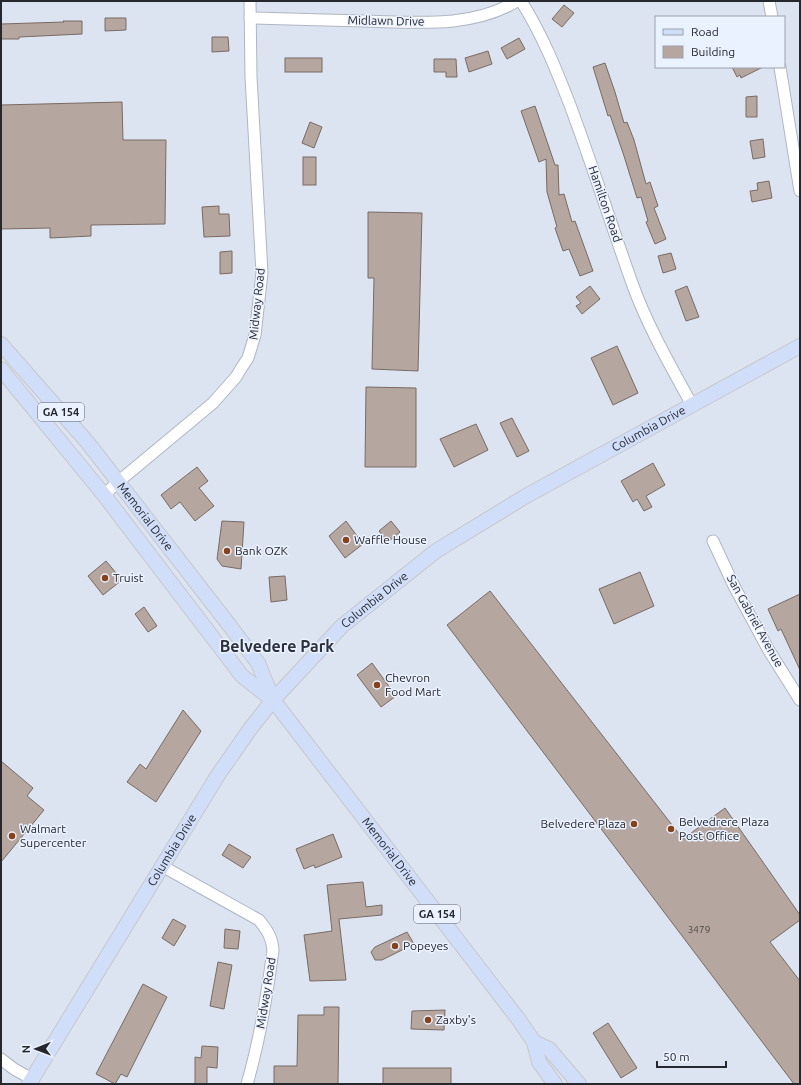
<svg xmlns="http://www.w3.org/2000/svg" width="801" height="1085" viewBox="0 0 801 1085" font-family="Ubuntu,sans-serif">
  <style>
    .building { fill: #b5a69f; stroke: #786a64 }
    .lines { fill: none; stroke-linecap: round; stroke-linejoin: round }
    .minor-casing { stroke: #afb6c3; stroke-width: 13 }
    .major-casing { stroke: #c7c7c8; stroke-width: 16 }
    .minor { stroke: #fff; stroke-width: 11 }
    .major { stroke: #d1defa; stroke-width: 14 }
    .poi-dot { fill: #87411b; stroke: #eaf1ff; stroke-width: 1.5 }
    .labels { text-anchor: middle; stroke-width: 3; stroke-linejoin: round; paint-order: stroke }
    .number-label { font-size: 10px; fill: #4a484a }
    .shield { fill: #eaf1ff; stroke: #61646c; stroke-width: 1 }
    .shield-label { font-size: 11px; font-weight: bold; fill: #26282d }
    .street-label { font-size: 12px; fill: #26282d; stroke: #eaf1ff }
    .poi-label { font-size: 12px; fill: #26282d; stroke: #eaf1ff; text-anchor: start }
    .district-label { font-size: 16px; font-weight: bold; fill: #2c313c; stroke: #eaf1ff }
  </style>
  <rect width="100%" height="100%" fill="#dde4f1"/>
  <g class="building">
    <path d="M564,5L574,13L562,27L552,19Z"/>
    <path d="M105,18H126V30L105,31Z"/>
    <path d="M63,21H82V34L19,37V39H1V24L64,22Z"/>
    <path d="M212,37H228L229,51L212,52Z"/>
    <path d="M519,38L525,49L507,59L501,48Z"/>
    <path d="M488,51L492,64L469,72L465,58Z"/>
    <rect x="285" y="58" width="37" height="14"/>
    <path d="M434,59H456L457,77H446V72H434Z"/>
    <path d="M605,63L615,92L624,123L627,122L634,140L646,184L650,182L658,206L654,208L666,239L655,244L646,222L648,221L641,197L637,198L624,156L610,115L608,116L593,67Z"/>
    <path d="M732,67H763L741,78L740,75L737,77Z"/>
    <path d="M757,96V117H746V97Z"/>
    <path d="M122,102L123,140H166L165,224L91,225V236L50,238V228L1,229V105Z"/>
    <path d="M535,106L555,165H558L559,195L564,194L572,222L575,221L593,271L580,276L569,249L563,251L555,228L557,227L547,192L546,159L539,162L521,111Z"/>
    <path d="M310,122L322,127L314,148L302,143Z"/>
    <path d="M763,139L765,157L753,159L750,141Z"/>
    <rect x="303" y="157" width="13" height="28"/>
    <path d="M769,181L772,198L752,202L750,191L758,190L757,183Z"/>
    <path d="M219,206V214H229L230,236L204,237L202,207Z"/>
    <path d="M368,212L422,213L418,371L372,369L374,278H368Z"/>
    <path d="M232,251V273L220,274V252Z"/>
    <path d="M671,253L676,269L663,273L658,256Z"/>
    <path d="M590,286L600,299L582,314L576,306L581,303L576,297Z"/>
    <path d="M687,286L699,317L686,321L675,291Z"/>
    <path d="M617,346L638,393L613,405L591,358Z"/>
    <path d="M366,387L416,388V467H365Z"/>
    <path d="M512,418L529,451L517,457L500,423Z"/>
    <path d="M476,424L488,450L454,467L440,439Z"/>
    <path d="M653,463L665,485L646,496L652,507L644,511L637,499L633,502L621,481Z"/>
    <path d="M197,467L208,481L199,488L214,506L195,521L180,502L171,509L161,495Z"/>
    <path d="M222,521L244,522L241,569L222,566L217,559Z"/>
    <path d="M346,521L363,544L345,558L329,536Z"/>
    <path d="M391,521L400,532L388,542L379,531Z"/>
    <path d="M106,561L122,580L103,595L88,576Z"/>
    <path d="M640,572L654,606L614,624L599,589Z"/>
    <path d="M285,576L287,600L271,602L269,577Z"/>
    <path d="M490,591L683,839L725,808L800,915V920L770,942L800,981V1084H794L447,625Z"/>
    <path d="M800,594V670L781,629L778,631L768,609Z"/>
    <path d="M144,607L157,626L148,632L135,614Z"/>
    <path d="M372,663L396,696L381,707L357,675Z"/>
    <path d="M183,710L201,731L156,802L127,782L140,764L146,769Z"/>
    <path d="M1,761L33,788L27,796L44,810L1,862Z"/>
    <path d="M333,834L342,857L315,868L314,865L304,869L296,849Z"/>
    <path d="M229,844L251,857L243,868L222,855Z"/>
    <path d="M363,882L366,907L382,905V915L339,919L346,980L310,981L304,935L332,931L327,885Z"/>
    <path d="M173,919L186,926L174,946L162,938Z"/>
    <path d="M225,929L240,931L238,949L224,948Z"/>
    <path d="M407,932L414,944L382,960H375L371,952L375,947Z"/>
    <path d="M218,962L232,965L224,1009L210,1006Z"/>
    <path d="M143,984L167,997L127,1077L121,1074L115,1084L96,1074Z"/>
    <path d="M324,1007H339L338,1084H274V1066H297L298,1015H324Z"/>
    <path d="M445,1010L444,1030L411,1029L412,1011Z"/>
    <path d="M608,1023L637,1068L621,1078L593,1033Z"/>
    <path d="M202,1046L218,1047L217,1068L207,1067V1084H195V1057L201,1058Z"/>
    <rect x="383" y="1068" width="68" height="16"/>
  </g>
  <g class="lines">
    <defs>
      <g id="minor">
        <path d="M521,1C542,34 556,69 570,105C592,164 611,224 632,283C647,325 670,365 692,405"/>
        <path d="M769,1L772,17"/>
        <path d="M250,18C288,19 325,20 363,21C414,22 471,29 517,1"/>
        <path d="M780,67L800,191"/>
        <path d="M104,495L118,482L213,403L236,377L242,367L248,358L255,335L262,273L251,77L250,1"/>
        <path d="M713,541L734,586L768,649L800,700"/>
        <path d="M162,866L259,920C267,930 272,937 273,950C267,996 260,1040 247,1084"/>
        <path d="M1,1059L14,1069L32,1079"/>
      </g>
      <g id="major">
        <path id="s1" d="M1,344L88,443L223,617L258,663L273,700"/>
        <path id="s2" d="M1,369L104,495L242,676L273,700L519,1020L534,1042L539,1062L555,1084"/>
        <path d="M534,1042L549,1049L579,1084"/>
        <path id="s3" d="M29,1084L218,775L250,729L273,700L342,626L436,551L526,496L800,346"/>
      </g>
    </defs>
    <use href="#minor" class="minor-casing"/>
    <use href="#major" class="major-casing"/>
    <use href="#minor" class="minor"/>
    <use href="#major" class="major"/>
  </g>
  <g class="poi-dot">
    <circle cx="346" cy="540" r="4"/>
    <circle cx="227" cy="551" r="4"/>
    <circle cx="105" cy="578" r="4"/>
    <circle cx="377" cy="685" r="4"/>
    <circle cx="634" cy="824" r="4"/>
    <circle cx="671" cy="829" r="4"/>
    <circle cx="12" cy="836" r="4"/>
    <circle cx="395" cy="946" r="4"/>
    <circle cx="428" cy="1020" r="4"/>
  </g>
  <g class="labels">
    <g class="number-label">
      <text x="699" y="933">3479</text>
    </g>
    <g class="shield">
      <rect x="38" y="403" width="46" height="18" rx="3"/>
      <rect x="414" y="905" width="46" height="18" rx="3"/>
    </g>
    <g class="shield-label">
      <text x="61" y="416">GA 154</text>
      <text x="437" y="918">GA 154</text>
    </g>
    <g class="street-label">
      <text transform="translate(386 21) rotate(1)" y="4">Midlawn Drive</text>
      <text transform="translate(605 204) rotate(71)" y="4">Hamilton Road</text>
      <text transform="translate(257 304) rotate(-84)" y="4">Midway Road</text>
      <text dy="4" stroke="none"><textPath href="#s3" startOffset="922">Columbia Drive</textPath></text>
      <text dy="4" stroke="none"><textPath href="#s1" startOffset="225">Memorial Drive</textPath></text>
      <text dy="4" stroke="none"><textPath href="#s3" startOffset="598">Columbia Drive</textPath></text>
      <text transform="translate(755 621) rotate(61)" y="4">San Gabriel Avenue</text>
      <text dy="4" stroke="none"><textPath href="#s3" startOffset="274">Columbia Drive</textPath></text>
      <text dy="4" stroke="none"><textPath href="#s2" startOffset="621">Memorial Drive</textPath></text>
      <text transform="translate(266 993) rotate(-81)" y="4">Midway Road</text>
    </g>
    <g class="poi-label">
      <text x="354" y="544">Waffle House</text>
      <text x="235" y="555">Bank OZK</text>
      <text x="113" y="582">Truist</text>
      <text x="385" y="682">Chevron<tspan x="385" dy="14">Food Mart</tspan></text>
      <text x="679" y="826">Belvedrere Plaza<tspan x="679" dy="14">Post Office</tspan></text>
      <text x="626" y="828" text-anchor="end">Belvedere Plaza</text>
      <text x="20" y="833">Walmart<tspan x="20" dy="14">Supercenter</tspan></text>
      <text x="403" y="950">Popeyes</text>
      <text x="436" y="1024">Zaxby's</text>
    </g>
    <g class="district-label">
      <text x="277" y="652">Belvedere Park</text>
    </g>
  </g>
  <rect width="801" height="1085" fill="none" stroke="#26282d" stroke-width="4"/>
  <rect x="655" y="16" width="130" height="52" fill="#eaf1ff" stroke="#9ca1ab"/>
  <rect x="663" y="29" width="20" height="6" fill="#d1defa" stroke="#9ca1ab"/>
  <text x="691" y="36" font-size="12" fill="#26282d">Road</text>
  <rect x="663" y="46" width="20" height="12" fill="#b5a69f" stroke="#9ca1ab"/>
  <text x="691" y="56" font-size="12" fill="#26282d">Building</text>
  <g transform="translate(36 1049) rotate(269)" stroke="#eaf1ff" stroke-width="3" paint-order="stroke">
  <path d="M0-3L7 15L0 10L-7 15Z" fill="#26282d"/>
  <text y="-6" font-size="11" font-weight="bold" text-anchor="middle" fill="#26282d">N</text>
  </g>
  <path d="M657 1061v6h69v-6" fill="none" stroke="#26282d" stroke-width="2"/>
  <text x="663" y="1061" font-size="12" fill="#26282d" stroke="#eaf1ff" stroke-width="3" paint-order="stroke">50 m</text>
</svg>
